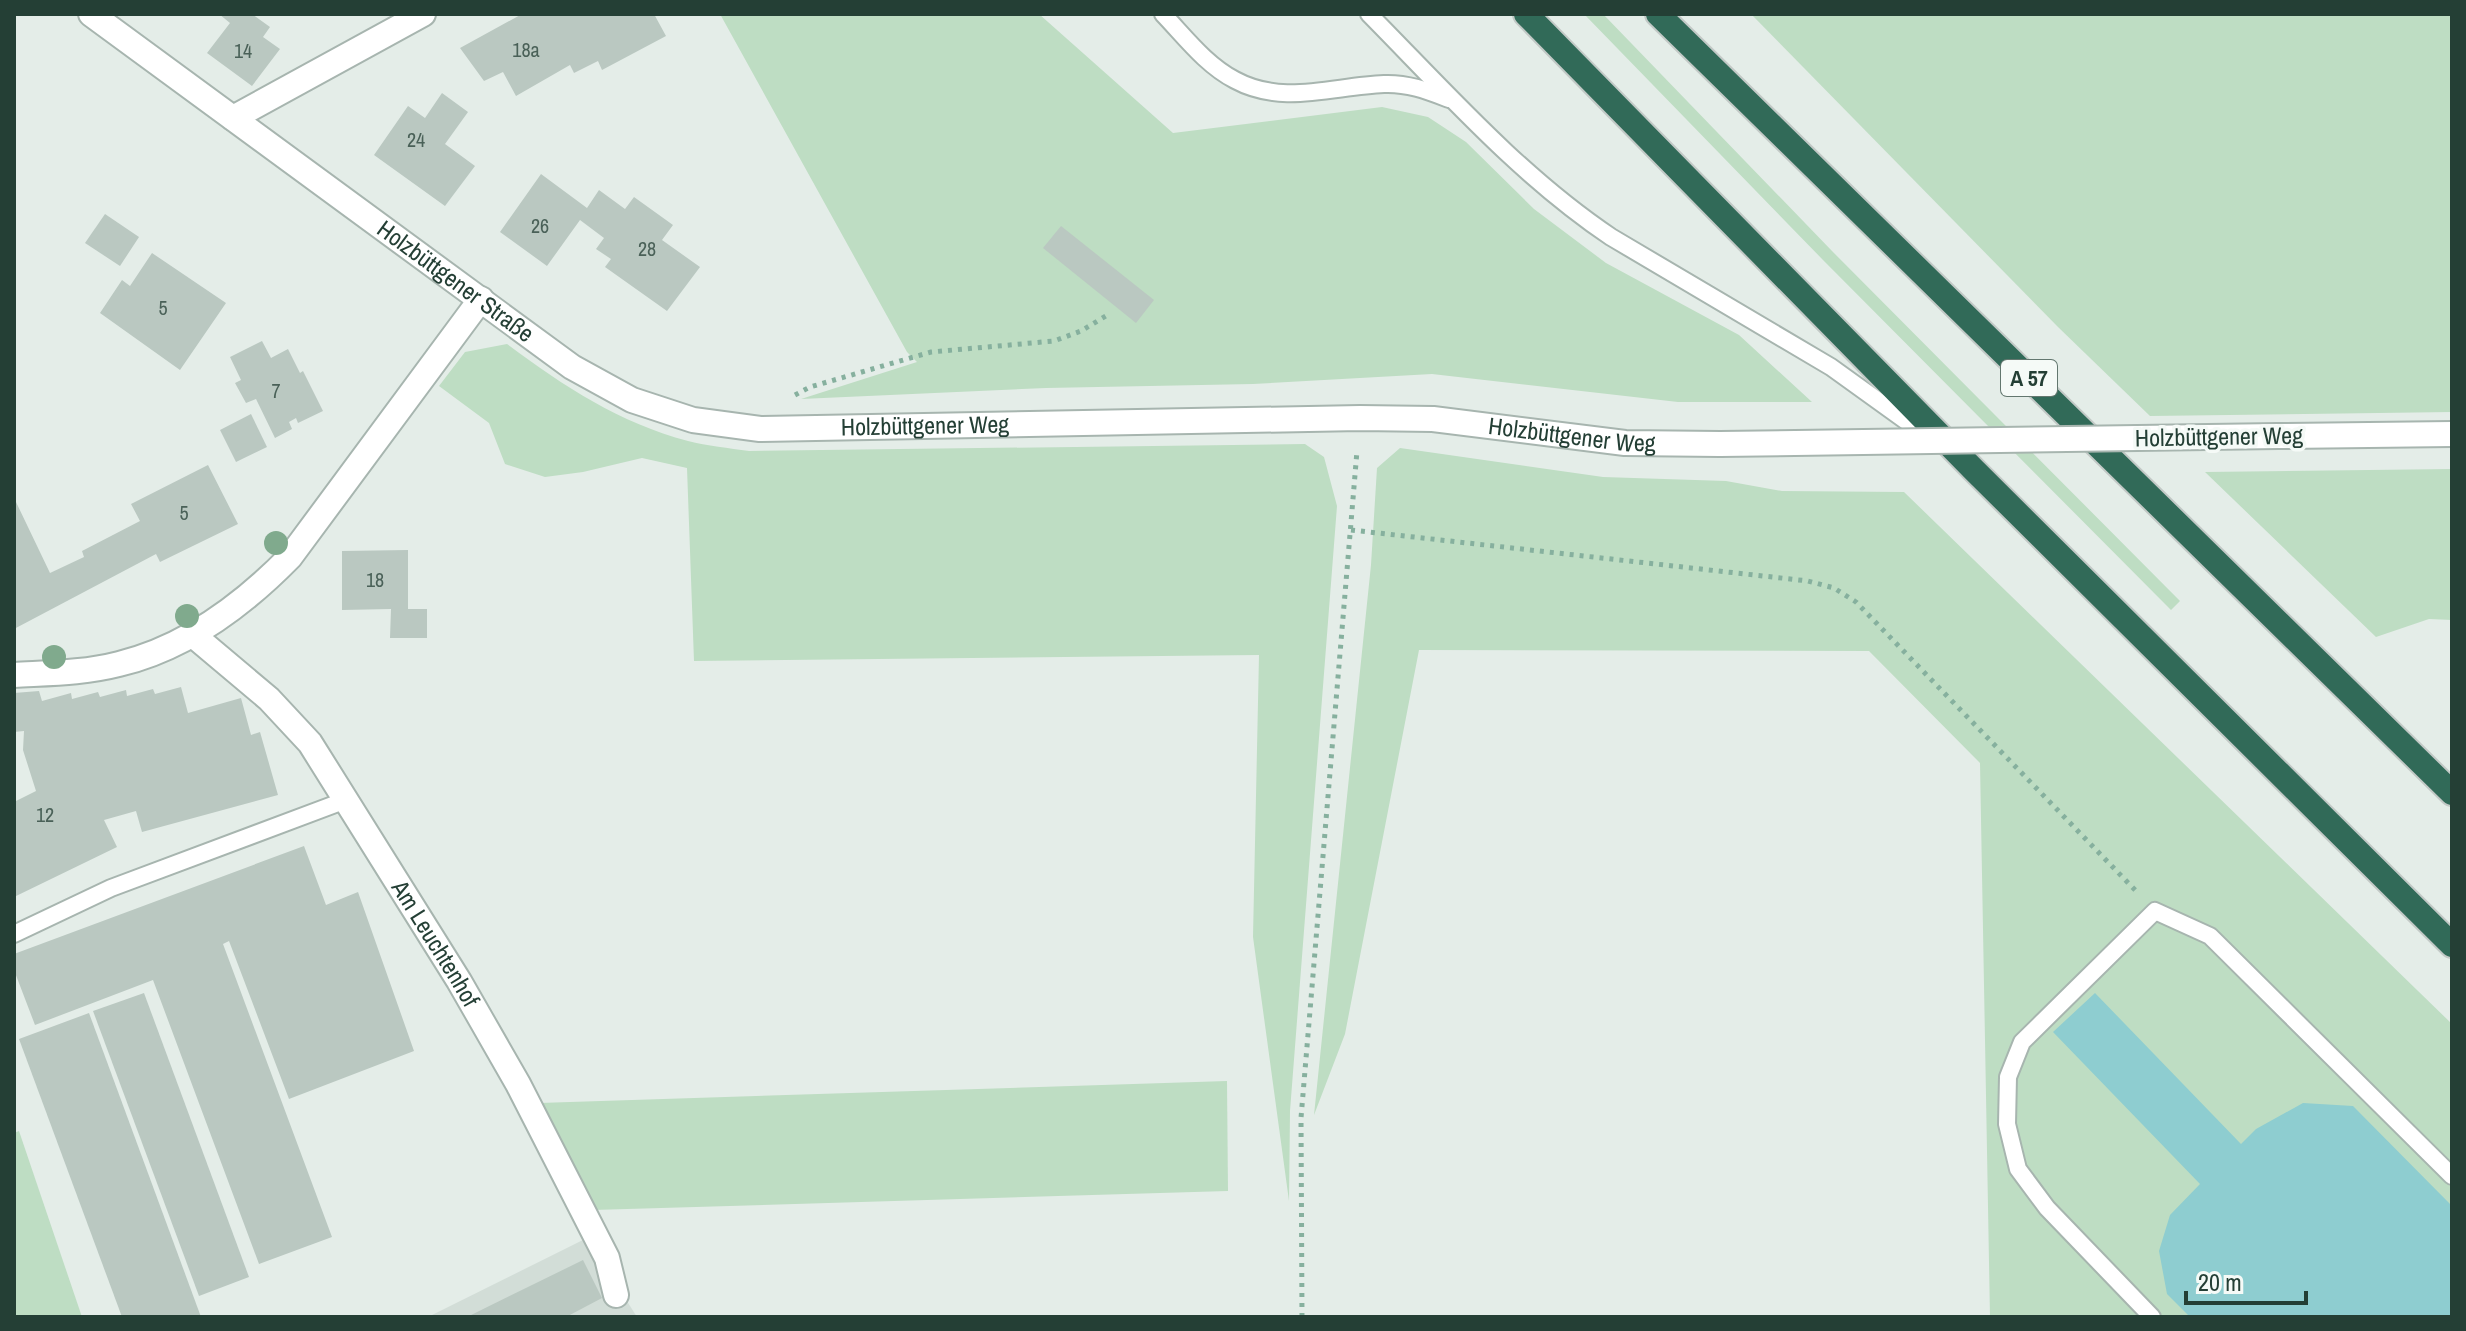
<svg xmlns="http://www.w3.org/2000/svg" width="2466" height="1331" viewBox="0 0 2466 1331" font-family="'Archivo Narrow',sans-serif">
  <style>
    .built { fill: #d2ddd7 }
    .green { fill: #beddc3 }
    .water { fill: #8ecdd0 }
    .building { fill: #bac8c1 }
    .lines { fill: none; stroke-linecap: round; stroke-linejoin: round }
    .lane-casing { stroke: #a7b5af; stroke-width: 20 }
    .street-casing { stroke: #a7b5af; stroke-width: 28 }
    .highway-casing { stroke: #c2c9c6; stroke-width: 28 }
    .path { stroke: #86b09e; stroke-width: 5; stroke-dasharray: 4 6; stroke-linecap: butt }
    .lane { stroke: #fff; stroke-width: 16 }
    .street { stroke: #fff; stroke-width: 24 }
    .highway { stroke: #316a58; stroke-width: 24 }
    .street-bridge-casing { stroke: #a7b5af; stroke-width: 28; stroke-linecap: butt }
    .street-bridge { stroke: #fff; stroke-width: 24 }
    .tree { fill: #80aa8d }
    .labels { text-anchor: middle; stroke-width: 7; stroke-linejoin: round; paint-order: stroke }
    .number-label { font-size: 20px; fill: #4a6158 }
    .shield { fill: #f5faf7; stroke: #63776f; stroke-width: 2 }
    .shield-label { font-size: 22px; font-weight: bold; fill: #243f35 }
    .street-label { font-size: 24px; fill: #243f35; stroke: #f5faf7 }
  </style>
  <rect width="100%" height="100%" fill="#e4ede8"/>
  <path class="built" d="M587,1238L637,1317H428Z"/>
  <g class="green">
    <path d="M720,14H1039L1173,133L1382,107L1428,117L1466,142L1534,209L1606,263L1739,335L1812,402H1678L1432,374L1253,384L1046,388L801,399L917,362L907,352Z"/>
    <path d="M1584,14H1603L1832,251L2180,601L2171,610L1823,260Z"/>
    <path d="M1751,14H2452V412L2150,416L2058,327Z"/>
    <path d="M507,344C563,386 620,423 688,441C707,446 729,448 749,451L1305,444L1324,457L1337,506L1290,1111L1289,1201L1253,937L1259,655L694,661L687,468L642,458L583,472L545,477L505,464L489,423L439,386L465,352Z"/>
    <path d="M1400,448L1603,477L1726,481L1782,491L1904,492L2452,1024V1317H1990L1980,763L1869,651L1419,650L1345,1034L1314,1115L1371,565L1377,468Z"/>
    <path d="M2452,469V620L2429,619L2376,637L2205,472Z"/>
    <path d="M1227,1081L1228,1191L593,1210L539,1103Z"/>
    <path d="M19,1131L82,1317H14V1133Z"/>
  </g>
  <path class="water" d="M2095,993L2241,1144L2256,1129L2303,1103L2353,1106L2452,1206V1317H2190L2167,1294L2159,1251L2170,1215L2200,1184L2053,1032Z"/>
  <g class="building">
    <path d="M219,14H252L270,27L263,37L280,49L252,86L207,53L230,23Z"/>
    <path d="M522,14H654L666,36L602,70L598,61L574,73L570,65L516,96L503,72L484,81L460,48Z"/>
    <path d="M442,93L468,112L445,144L475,166L445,206L374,155L408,106L425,118Z"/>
    <path d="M541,174L587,208L599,190L625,209L634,197L673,225L662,240L700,267L667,311L605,267L611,259L596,249L604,238L580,220L547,266L500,232Z"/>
    <path d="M105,214L139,237L120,266L85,243Z"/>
    <path d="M1061,226L1154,300L1136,323L1043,248Z"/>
    <path d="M152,253L226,303L180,370L100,313L122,280L130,286Z"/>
    <path d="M262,341L271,358L288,349L300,373L303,371L323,411L298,423L296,418L289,422L292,429L275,438L256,399L246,403L235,383L241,380L230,357Z"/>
    <path d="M251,414L267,447L236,462L220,430Z"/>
    <path d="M208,465L238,524L160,562L156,554L14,629V503L16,502L50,573L84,557L82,551L140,521L131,504Z"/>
    <path d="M408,550V609H427V638H390L391,609L342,610V551Z"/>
    <path d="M181,687L188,713L241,698L251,735L260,732L278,795L142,832L136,811L104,820L117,847L14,897V802L36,791L23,750L24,731L14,732V693L39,691L42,701L71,693L72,699L98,692L100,697L126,690L127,696L153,689L155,694Z"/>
    <path d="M304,846L326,905L358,892L414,1051L289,1099L229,941L223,944L332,1237L259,1264L153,980L35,1025L14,970V954Z"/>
    <path d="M144,993L249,1277L199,1296L93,1011Z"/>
    <path d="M89,1013L201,1317H122L19,1039Z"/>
    <path d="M583,1260L602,1298L566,1317H467Z"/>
  </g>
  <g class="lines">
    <defs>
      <g id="lane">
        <path d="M1163,14C1185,37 1206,65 1235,80C1283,106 1333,86 1384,84C1408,83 1428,91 1449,99"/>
        <path d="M1369,14C1446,92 1520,176 1611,237L1831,367L1931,439"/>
        <path d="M14,934L111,888L346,800"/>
        <path d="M2152,1317L2047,1208L2018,1169L2007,1124L2008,1077L2022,1042L2155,911L2210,936L2452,1176"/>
      </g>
      <g id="street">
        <path id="s1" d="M91,14L572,367L632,400L693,420L760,429L1360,418L1433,419L1625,443L1720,444"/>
        <path d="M233,118L423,14"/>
        <path d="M2278,436L2452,434"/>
        <path id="s2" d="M193,635L269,699L310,743L459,981L518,1084L607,1258L616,1295"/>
        <path d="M14,675C49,673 84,673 119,664C186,648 242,606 290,557L481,299"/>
      </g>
      <g id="highway">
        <path d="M1526,14L1974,470L2452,945"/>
        <path d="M1658,14L2452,793"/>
      </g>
    </defs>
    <use href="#lane" class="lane-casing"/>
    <use href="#street" class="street-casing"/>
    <use href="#highway" class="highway-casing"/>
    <g class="path">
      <path d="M795,395L810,387L931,352L1054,341L1081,331L1109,314"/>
      <path d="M1351,530L1808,581L1834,588L1856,602L2136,891"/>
      <path d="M1302,1317L1301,1118L1357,451"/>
    </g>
    <use href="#lane" class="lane"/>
    <use href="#street" class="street"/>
    <use href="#highway" class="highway"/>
    <defs>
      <path id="street-bridge" d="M1720,444L2278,436"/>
    </defs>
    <use href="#street-bridge" class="street-bridge-casing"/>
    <use href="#street-bridge" class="street-bridge"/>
  </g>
  <g class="tree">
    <circle cx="276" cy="543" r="12"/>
    <circle cx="187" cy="616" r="12"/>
    <circle cx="54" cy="657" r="12"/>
  </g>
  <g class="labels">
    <g class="number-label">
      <text x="526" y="57">18a</text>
      <text x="243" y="58">14</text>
      <text x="416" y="147">24</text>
      <text x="540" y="233">26</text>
      <text x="647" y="256">28</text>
      <text x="163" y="315">5</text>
      <text x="276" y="398">7</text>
      <text x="184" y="520">5</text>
      <text x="375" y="587">18</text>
      <text x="45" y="822">12</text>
    </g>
    <rect class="shield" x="2001" y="360" width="56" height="36" rx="6"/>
    <g class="shield-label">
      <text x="2029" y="386">A 57</text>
    </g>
    <g class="street-label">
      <text dy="8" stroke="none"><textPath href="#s1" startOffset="452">Holzbüttgener Straße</textPath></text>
      <text dy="8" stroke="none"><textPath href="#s1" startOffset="962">Holzbüttgener Weg</textPath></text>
      <text dy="8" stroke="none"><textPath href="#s1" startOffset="1610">Holzbüttgener Weg</textPath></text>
      <text transform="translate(2219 437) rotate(-1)" y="8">Holzbüttgener Weg</text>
      <text dy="8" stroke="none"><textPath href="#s2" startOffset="396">Am Leuchtenhof</textPath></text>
    </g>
  </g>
  <rect width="2466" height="1331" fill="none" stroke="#243f35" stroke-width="32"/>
  <path d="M2186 1291v12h120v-12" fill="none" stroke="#243f35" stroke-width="4"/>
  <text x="2198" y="1291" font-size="24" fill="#243f35" stroke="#f5faf7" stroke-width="6" paint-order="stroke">20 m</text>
</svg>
